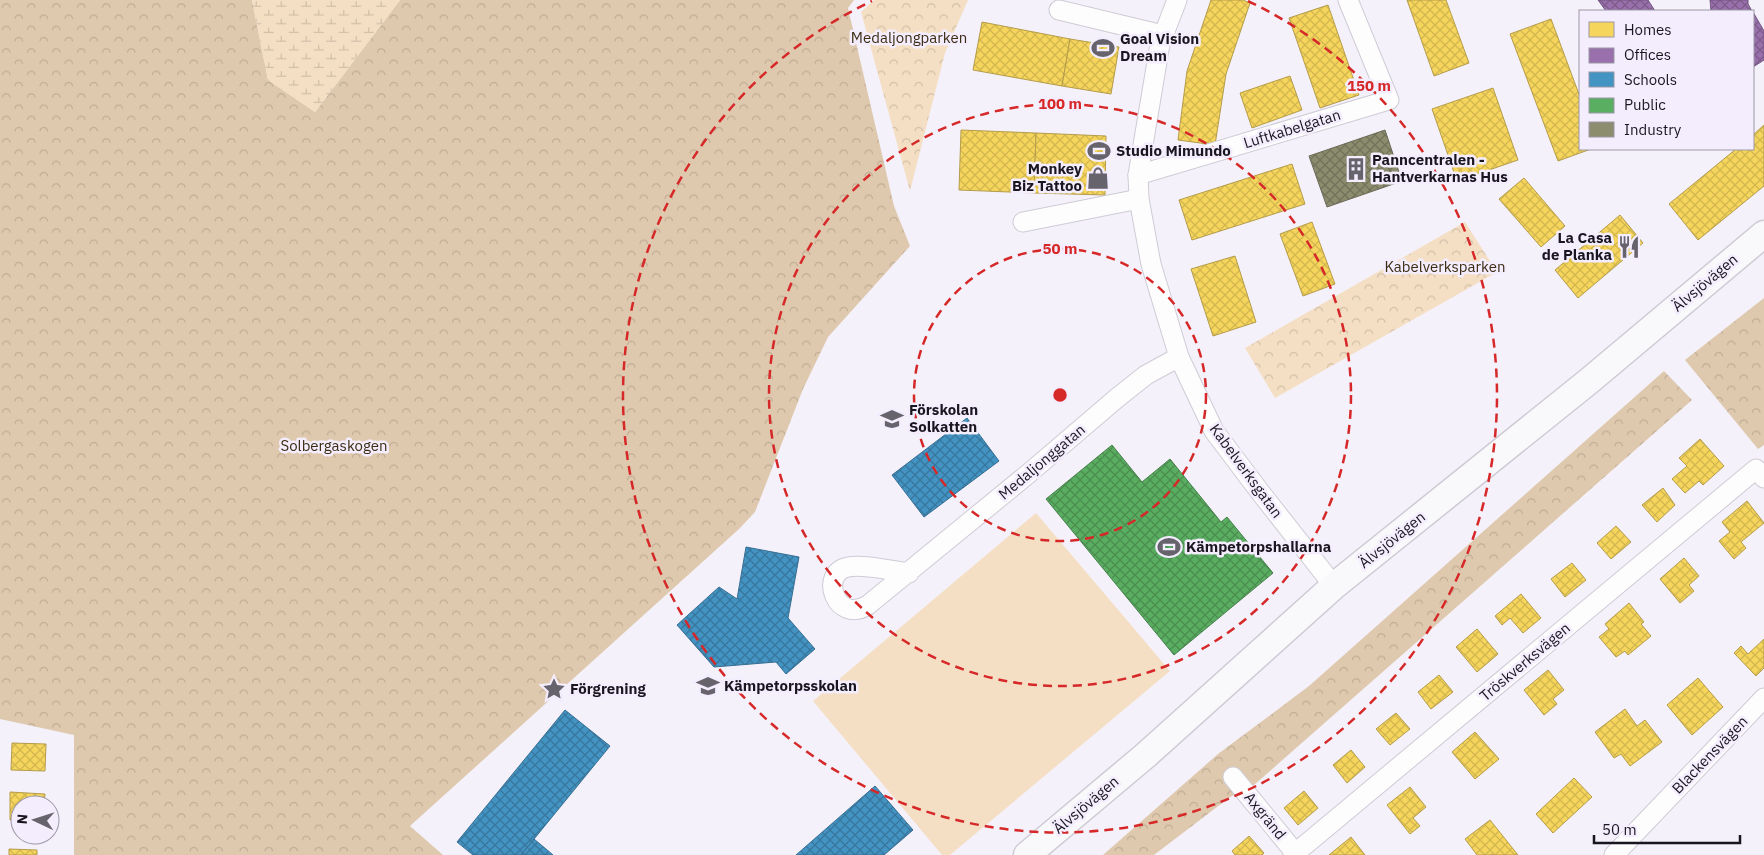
<svg xmlns="http://www.w3.org/2000/svg" width="1764" height="855" viewBox="0 0 1764 855" font-family="'IBM Plex Sans',sans-serif">
  <style>
    .grass { fill: #f5dfc4 }
    .forest { fill: url(#forest-crowns) }
    .wetland { fill: url(#wetland-marsh) }
    .park { fill: url(#park-crowns) }
    .homes { fill: url(#homes-cross-hatch); stroke: #b49c4a }
    .offices { fill: url(#offices-cross-hatch); stroke: #735581 }
    .schools { fill: url(#schools-cross-hatch); stroke: #376e92 }
    .public { fill: url(#public-cross-hatch); stroke: #47804d }
    .industry { fill: url(#industry-cross-hatch); stroke: #6a6956 }
    .lines { fill: none; stroke-linecap: round; stroke-linejoin: round }
    .minor-casing { stroke: #cfcbd5; stroke-width: 21 }
    .secondary-casing { stroke: #cfcbd5; stroke-width: 29 }
    .minor { stroke: #fdfdfe; stroke-width: 19 }
    .secondary { stroke: #f9f8fb; stroke-width: 26 }
    .ring { fill: none; stroke: #d62828; stroke-width: 2.5; stroke-dasharray: 9 6 }
    .labels { text-anchor: middle; stroke-width: 5; stroke-linejoin: round; paint-order: stroke }
    .park-label { font-size: 15px; fill: #3c2c12; stroke: #f3edfe }
    .poi-label { font-size: 15px; font-weight: bold; fill: #1a161f; stroke: #f3edfe; text-anchor: start }
    .street-label { font-size: 15px; fill: #1a161f; stroke: #f3edfe }
    .centre { fill: #d62828; stroke: #f3edfe; stroke-width: 2.5 }
    .ring-label { font-size: 15px; text-anchor: middle; font-weight: bold; fill: #d62828; stroke: #f3edfe; stroke-width: 5; stroke-linejoin: round; paint-order: stroke }
  </style>
  <defs>
    <pattern id="forest-crowns" width="20" height="18" patternUnits="userSpaceOnUse" patternTransform="scale(1.25)"><rect width="20" height="18" fill="#dfc9ae"/><path d="M2 6a3 3 0 1 1 6 0M12 15a3 3 0 1 1 6 0" fill="none" stroke="#bfac95"/></pattern>
    <pattern id="wetland-marsh" width="20" height="14" patternUnits="userSpaceOnUse" patternTransform="scale(1.25)"><rect width="20" height="14" fill="#f5dfc4"/><path d="M1 5h8M5 5V1M11 12h8M15 12V8" fill="none" stroke="#d1bfa8"/></pattern>
    <pattern id="park-crowns" width="20" height="18" patternUnits="userSpaceOnUse" patternTransform="scale(1.25)"><rect width="20" height="18" fill="#f5dfc4"/><path d="M2 6a3 3 0 1 1 6 0M12 15a3 3 0 1 1 6 0" fill="none" stroke="#d1bfa8"/></pattern>
    <pattern id="homes-cross-hatch" width="8" height="8" patternUnits="userSpaceOnUse" patternTransform="scale(1.25)"><rect width="8" height="8" fill="#f6d55c"/><path d="M0 0l8 8M0 8l8-8" fill="none" stroke="#d2b650"/></pattern>
    <pattern id="offices-cross-hatch" width="8" height="8" patternUnits="userSpaceOnUse" patternTransform="scale(1.25)"><rect width="8" height="8" fill="#9970ab"/><path d="M0 0l8 8M0 8l8-8" fill="none" stroke="#7c5b8b"/></pattern>
    <pattern id="schools-cross-hatch" width="8" height="8" patternUnits="userSpaceOnUse" patternTransform="scale(1.25)"><rect width="8" height="8" fill="#4393c3"/><path d="M0 0l8 8M0 8l8-8" fill="none" stroke="#37779e"/></pattern>
    <pattern id="public-cross-hatch" width="8" height="8" patternUnits="userSpaceOnUse" patternTransform="scale(1.25)"><rect width="8" height="8" fill="#5aae61"/><path d="M0 0l8 8M0 8l8-8" fill="none" stroke="#4a8d4f"/></pattern>
    <pattern id="industry-cross-hatch" width="8" height="8" patternUnits="userSpaceOnUse" patternTransform="scale(1.25)"><rect width="8" height="8" fill="#8c8c6e"/><path d="M0 0l8 8M0 8l8-8" fill="none" stroke="#72715a"/></pattern>
  </defs>
  <rect width="100%" height="100%" fill="#f4f1fa"/>
  <path class="grass" d="M1036,513L1170,671L950,855H942L813,701Z"/>
  <g class="forest">
    <path d="M0,0H252L268,80L315,112L400,0H854L848,8L894,206L910,246L828,337L803,389L755,512L739,529L410,826L443,855H74V735L0,719Z"/>
    <path d="M1764,298V445L1758,449L1685,360Z"/>
    <path d="M1664,371L1692,400L1254,785L1230,797L1154,855H1103L1218,754L1309,686Z"/>
  </g>
  <path class="wetland" d="M252,0H400L315,112L268,80Z"/>
  <g class="park">
    <path d="M874,0H968L945,53L910,191L861,12Z"/>
    <path d="M1465,222L1497,272L1275,398L1245,348Z"/>
  </g>
  <g class="homes">
    <path d="M1211,0H1243L1250,3L1226,74L1215,145L1178,140L1187,71Z"/>
    <path d="M1407,0H1446L1469,63L1434,76Z"/>
    <path d="M1328,5L1359,95L1320,108L1289,18Z"/>
    <path d="M1551,19L1580,97V149H1591L1558,161L1510,34Z"/>
    <path d="M982,22L1070,39L1062,86L973,70Z"/>
    <path d="M1070,39L1119,47L1111,94L1062,86Z"/>
    <path d="M1290,76L1302,110L1252,128L1240,93Z"/>
    <path d="M1493,88L1518,160L1457,181L1432,109Z"/>
    <path d="M1764,125V186L1698,240L1669,204L1736,149H1753V135Z"/>
    <path d="M961,130L1036,133L1034,193L959,190Z"/>
    <path d="M1036,133L1106,136L1105,195L1034,193Z"/>
    <path d="M1292,164L1305,204L1192,240L1179,200Z"/>
    <path d="M1524,178L1565,226L1541,247L1499,199Z"/>
    <path d="M1620,215L1643,243L1578,298L1555,270Z"/>
    <path d="M1312,222L1335,284L1303,296L1280,234Z"/>
    <path d="M1235,256L1256,322L1213,336L1191,269Z"/>
    <path d="M1700,439L1724,466L1703,485L1699,481L1685,493L1672,479L1687,466L1679,458Z"/>
    <path d="M1663,488L1675,505L1657,522L1642,505Z"/>
    <path d="M1747,501L1764,523L1741,542L1746,548L1734,559L1719,541L1730,532L1722,522Z"/>
    <path d="M1616,526L1631,542L1611,559L1597,543Z"/>
    <path d="M1684,558L1699,576L1689,585L1694,591L1680,603L1660,579Z"/>
    <path d="M1572,563L1586,580L1565,597L1551,579Z"/>
    <path d="M1521,594L1541,618L1523,633L1510,618L1502,625L1495,616Z"/>
    <path d="M1629,603L1644,622L1641,624L1651,636L1628,655L1625,651L1616,657L1599,637L1609,629L1605,624Z"/>
    <path d="M1477,629L1498,654L1477,672L1456,647Z"/>
    <path d="M1764,639V668L1756,676L1734,653L1741,646L1748,654Z"/>
    <path d="M1548,670L1564,690L1553,699L1557,704L1544,715L1524,690Z"/>
    <path d="M1439,675L1453,692L1431,709L1418,692Z"/>
    <path d="M1698,678L1723,707L1692,735L1667,705Z"/>
    <path d="M1625,709L1637,726L1645,720L1662,742L1630,766L1621,754L1614,758L1595,732Z"/>
    <path d="M1396,713L1410,729L1390,745L1376,729Z"/>
    <path d="M1475,732L1499,759L1475,779L1452,752Z"/>
    <path d="M12,743L46,744L45,771L11,770Z"/>
    <path d="M1351,750L1365,767L1347,783L1333,765Z"/>
    <path d="M1574,778L1592,797L1553,833L1536,814Z"/>
    <path d="M1410,787L1426,807L1413,818L1420,826L1410,834L1387,805Z"/>
    <path d="M1304,791L1318,808L1298,825L1284,808Z"/>
    <path d="M10,792L45,794L44,805H20V821L10,820Z"/>
    <path d="M1490,820L1518,855H1493L1492,854L1490,855H1477L1465,839Z"/>
    <path d="M1249,836L1264,853L1262,855H1235L1232,851Z"/>
    <path d="M1351,837L1365,855H1329Z"/>
    <path d="M9,849L37,850V855H9Z"/>
  </g>
  <g class="offices">
    <path d="M1598,0H1648L1655,11H1606Z"/>
    <path d="M1710,0H1748V4L1752,11H1711Z"/>
    <path d="M1753,12L1764,31V60L1753,67Z"/>
  </g>
  <g class="schools">
    <path d="M967,418L999,461L924,517L892,475Z"/>
    <path d="M746,547L799,557L788,618L815,649L786,674L776,662L714,667L677,625L719,587L737,599Z"/>
    <path d="M565,710L610,746L521,855H473L457,842Z"/>
    <path d="M875,786L913,830L884,855H796Z"/>
    <path d="M534,839L546,849L553,855H521Z"/>
  </g>
  <path class="public" d="M1112,445L1142,482L1170,459L1221,522L1227,517L1273,573L1174,655L1046,499Z"/>
  <path class="industry" d="M1385,130L1402,181L1327,207L1309,156Z"/>
  <g class="lines">
    <defs>
      <g id="minor">
        <path d="M1177,0L1160,44L1138,175L1139,199L1151,264L1179,357L1214,431L1260,492L1334,586"/>
        <path d="M1059,10L1163,35"/>
        <path d="M1138,175L1389,100L1348,0"/>
        <path d="M1023,222L1139,199"/>
        <path d="M909,573C893,571 863,564 848,567C818,573 836,625 868,605L1028,474L1117,398L1146,375L1179,357"/>
        <path d="M1233,777L1297,855"/>
        <path d="M1293,855L1756,469L1764,478"/>
        <path d="M1614,855L1764,698"/>
      </g>
      <path id="secondary" d="M1027,855L1146,755L1334,586L1589,381L1764,234"/>
    </defs>
    <use href="#minor" class="minor-casing"/>
    <use href="#secondary" class="secondary-casing"/>
    <use href="#minor" class="minor"/>
    <use href="#secondary" class="secondary"/>
  </g>
  <g class="ring">
    <circle cx="1060" cy="395" r="146"/>
    <circle cx="1060" cy="395" r="291"/>
    <path d="M1248 1A437 437 0 1 1 872 1"/>
  </g>
  <defs>
    <symbol id="stadium-bare" viewBox="-9 -9 18 18"><path d="M0-5a6.5 5 0 1 0 0 10a6.5 5 0 1 0 0-10ZM-3.5-1.8h7v3.6h-7Z" fill="#66636c" stroke="#f3edfe" stroke-width="2.5" paint-order="stroke"/></symbol>
    <symbol id="building-bare" viewBox="-9 -9 18 18"><path d="M-4-6H4V6H1V3H-1V6H-4ZM-2.5-4.3h1.7v1.8h-1.7ZM.8-4.3h1.7v1.8H.8ZM-2.5-1h1.7V.8h-1.7ZM.8-1h1.7V.8H.8Z" fill="#66636c" stroke="#f3edfe" stroke-width="2.5" paint-order="stroke"/></symbol>
    <symbol id="shop-bare" viewBox="-9 -9 18 18"><path d="M-5-2.5h2.3a2.7 3.5 0 0 1 5.4 0H5L5.5 6h-11ZM-1.5-2.5h3a1.5 2.3 0 0 0-3 0Z" fill="#66636c" stroke="#f3edfe" stroke-width="2.5" paint-order="stroke"/></symbol>
    <symbol id="restaurant-bare" viewBox="-9 -9 18 18"><path d="M-5-6h1v4h1v-4h1v4h1v-4h1v5L-1.5 .5V6h-2V.5L-5-1ZM5-6V6H3V1.5H1.5Q1.5-4 5-6Z" fill="#66636c" stroke="#f3edfe" stroke-width="2.5" paint-order="stroke"/></symbol>
    <symbol id="school-bare" viewBox="-9 -9 18 18"><path d="M0-5L7-2L0 1L-7-2ZM-4 1L0 2.5L4 1V4Q0 6-4 4Z" fill="#66636c" stroke="#f3edfe" stroke-width="2.5" paint-order="stroke"/></symbol>
    <symbol id="sight-bare" viewBox="-9 -9 18 18"><path d="M0-6L1.8-2.2L6-1.7L2.9 1.2L3.7 5.4L0 3.3L-3.7 5.4L-2.9 1.2L-6-1.7L-1.8-2.2Z" fill="#66636c" stroke="#f3edfe" stroke-width="2.5" paint-order="stroke"/></symbol>
  </defs>
  <g fill-rule="evenodd">
    <use href="#stadium-bare" x="1087" y="32" width="32" height="32"/>
    <use href="#stadium-bare" x="1083" y="135" width="32" height="32"/>
    <use href="#building-bare" x="1340" y="153" width="32" height="32"/>
    <use href="#shop-bare" x="1082" y="162" width="32" height="32"/>
    <use href="#restaurant-bare" x="1613" y="231" width="32" height="32"/>
    <use href="#school-bare" x="876" y="403" width="32" height="32"/>
    <use href="#stadium-bare" x="1153" y="531" width="32" height="32"/>
    <use href="#school-bare" x="692" y="670" width="32" height="32"/>
    <use href="#sight-bare" x="538" y="673" width="32" height="32"/>
  </g>
  <g class="labels">
    <g class="park-label">
      <text x="909" y="43">Medaljongparken</text>
      <text x="1445" y="272">Kabelverksparken</text>
      <text x="334" y="451">Solbergaskogen</text>
    </g>
    <g class="poi-label">
      <text x="1120" y="44">Goal Vision<tspan x="1120" dy="17">Dream</tspan></text>
      <text x="1116" y="156">Studio Mimundo</text>
      <text x="1372" y="165">Panncentralen -<tspan x="1372" dy="17">Hantverkarnas Hus</tspan></text>
      <text x="1082" y="174" text-anchor="end">Monkey<tspan x="1082" dy="17">Biz Tattoo</tspan></text>
      <text x="1612" y="243" text-anchor="end">La Casa<tspan x="1612" dy="17">de Planka</tspan></text>
      <text x="909" y="415">Förskolan<tspan x="909" dy="17">Solkatten</tspan></text>
      <text x="1186" y="552">Kämpetorpshallarna</text>
      <text x="724" y="691">Kämpetorpsskolan</text>
      <text x="570" y="694">Förgrening</text>
    </g>
    <g class="street-label">
      <text transform="translate(1292 129) rotate(-17)" y="5">Luftkabelgatan</text>
      <text transform="translate(1705 283) rotate(-40)" y="5">Älvsjövägen</text>
      <text transform="translate(1042 462) rotate(-40)" y="5">Medaljonggatan</text>
      <text transform="translate(1246 471) rotate(54)" y="5">Kabelverksgatan</text>
      <text transform="translate(1392 540) rotate(-39)" y="5">Älvsjövägen</text>
      <text transform="translate(1525 662) rotate(-40)" y="5">Tröskverksvägen</text>
      <text transform="translate(1710 755) rotate(-46)" y="5">Blackensvägen</text>
      <text transform="translate(1086 805) rotate(-40)" y="5">Älvsjövägen</text>
      <text transform="translate(1265 816) rotate(51)" y="5">Axgränd</text>
    </g>
  </g>
  <circle cx="1060" cy="395" r="8" class="centre"/>
  <g class="ring-label">
    <text x="1369" y="91">150 m</text>
    <text x="1060" y="109">100 m</text>
    <text x="1060" y="254">50 m</text>
  </g>
  <rect x="1579" y="10" width="175" height="140" fill="#f3edfe" stroke="#9c97a5"/>
  <rect x="1589" y="22" width="25" height="15" fill="#f6d55c" stroke="#9c97a5"/>
  <text x="1624" y="35" font-size="15" fill="#1a161f">Homes</text>
  <rect x="1589" y="48" width="25" height="15" fill="#9970ab" stroke="#9c97a5"/>
  <text x="1624" y="60" font-size="15" fill="#1a161f">Offices</text>
  <rect x="1589" y="72" width="25" height="15" fill="#4393c3" stroke="#9c97a5"/>
  <text x="1624" y="85" font-size="15" fill="#1a161f">Schools</text>
  <rect x="1589" y="98" width="25" height="15" fill="#5aae61" stroke="#9c97a5"/>
  <text x="1624" y="110" font-size="15" fill="#1a161f">Public</text>
  <rect x="1589" y="122" width="25" height="15" fill="#8c8c6e" stroke="#9c97a5"/>
  <text x="1624" y="135" font-size="15" fill="#1a161f">Industry</text>
  <g transform="translate(35 820) rotate(274)"><circle r="24" fill="#f3edfe" stroke="#9c97a5"/>
  <path d="M0-4L9 19L0 12L-9 19Z" fill="#66636c"/>
  <text y="-8" font-size="14" font-weight="bold" text-anchor="middle" fill="#1a161f">N</text>
  </g>
  <path d="M1594 835v8h146v-8" fill="none" stroke="#1a161f" stroke-width="2.5"/>
  <text x="1602" y="835" font-size="15" fill="#1a161f" stroke="#f3edfe" stroke-width="4" paint-order="stroke">50 m</text>
</svg>
